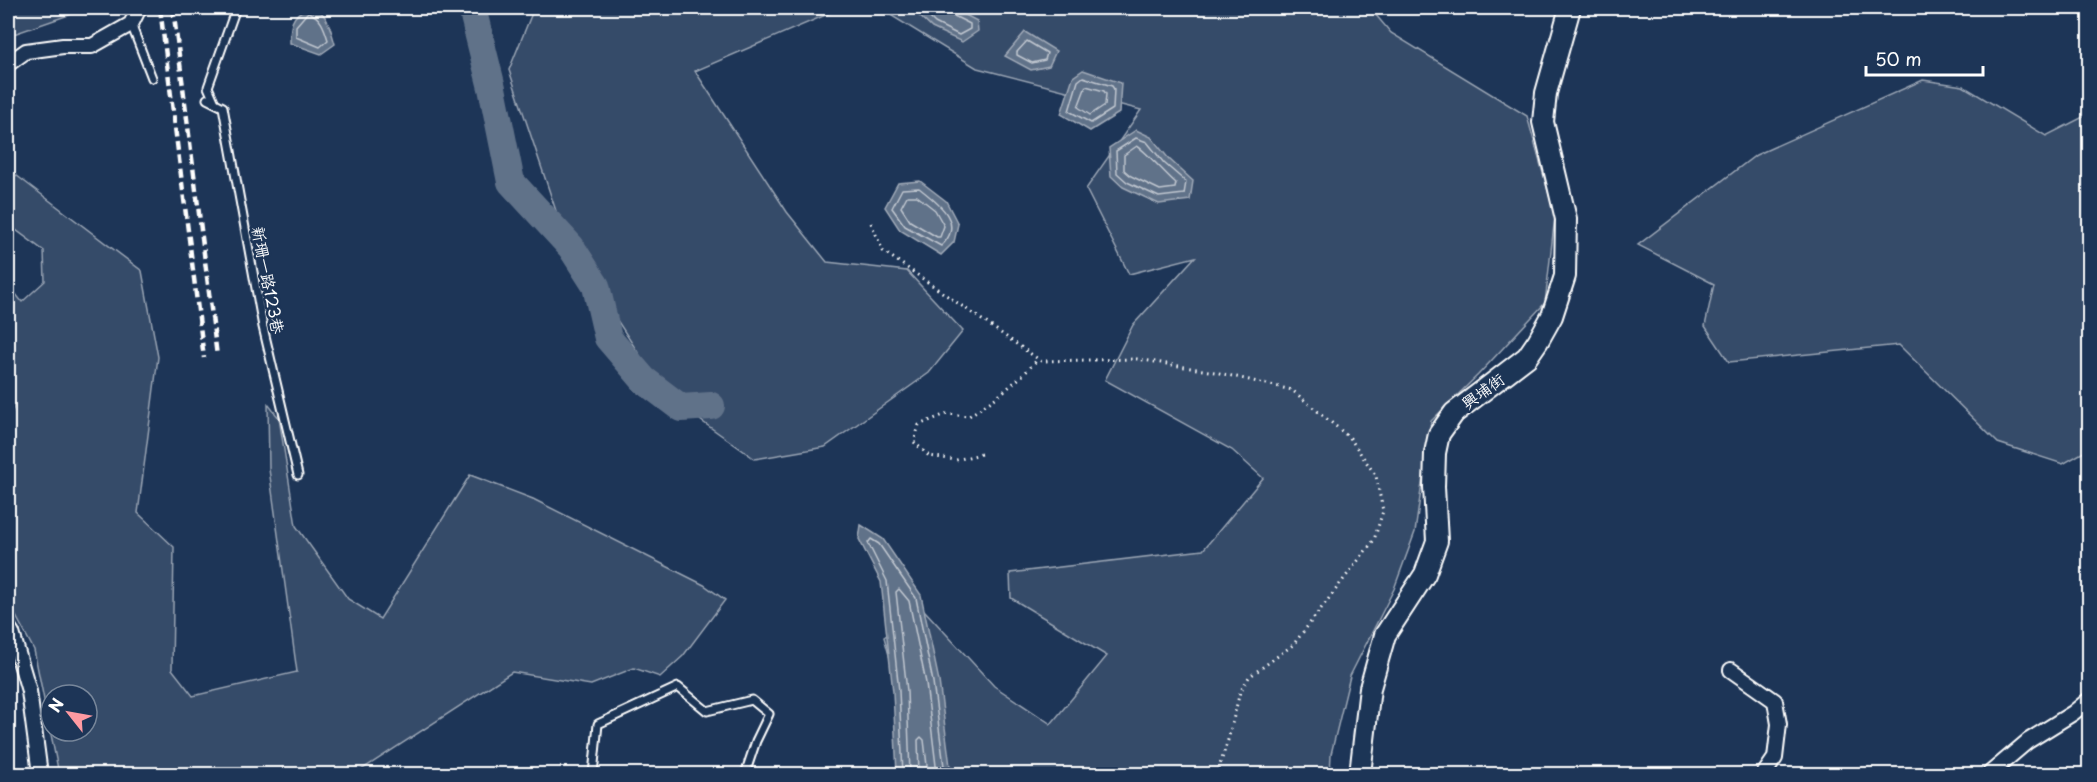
<svg xmlns="http://www.w3.org/2000/svg" width="2097" height="782" viewBox="0 0 2097 782" font-family="'Playpen Sans','LXGW WenKai TC',sans-serif">
  <style>
    .green { fill: #364b69; stroke: #9aa5b4; stroke-width: 1.5; fill-rule: evenodd }
    .water { fill: #617289; stroke: #a0aab8; stroke-width: 1.5 }
    .lines { fill: none; stroke-linecap: round; stroke-linejoin: round }
    .shore { stroke: #c0c7d0; stroke-width: 1.5 }
    .river { stroke: #617289; stroke-width: 28 }
    .lane-casing { stroke: #fff; stroke-width: 11 }
    .street-casing { stroke: #fff; stroke-width: 18 }
    .secondary-casing { stroke: #fff; stroke-width: 24 }
    .path { stroke: #fff; stroke-width: 3; stroke-dasharray: 1.5 4.5; stroke-linecap: butt }
    .lane { stroke: #1d3557; stroke-width: 7 }
    .street { stroke: #1d3557; stroke-width: 14 }
    .secondary { stroke: #1d3557; stroke-width: 20 }
    .rail { stroke: #fff; stroke-width: 4.5; stroke-dasharray: 9 4.5; stroke-linecap: butt }
    .labels { text-anchor: middle; stroke-width: 5; stroke-linejoin: round; paint-order: stroke }
    .street-label { font-size: 16px; fill: #fff; stroke: #1d3557 }
  </style>
  <rect width="100%" height="100%" fill="#1d3557"/>
  <filter id="ink" filterUnits="userSpaceOnUse"><feTurbulence type="fractalNoise" baseFrequency=".0167" numOctaves="2"/><feDisplacementMap in="SourceGraphic" scale="12" xChannelSelector="R" yChannelSelector="G"/><feConvolveMatrix kernelMatrix="1 2 1 2 8 2 1 2 1" color-interpolation-filters="sRGB"/></filter>
  <g filter="url(#ink)">
    <g class="green">
      <path d="M8,8H89L8,36Z"/>
      <path d="M534,8H842L695,71L787,212L827,262L907,271L963,331L929,373L825,447L755,459L666,396L566,241L509,70Z"/>
      <path d="M879,8H1370L1391,33L1527,116L1555,216L1545,303L1478,375L1431,421L1415,532L1394,589L1350,676L1331,754L1330,774H922L884,637L924,610L994,686L1051,724L1107,656L1011,598L1010,573L1203,550L1263,478L1232,450L1105,380L1133,325L1195,257L1129,274L1086,189L1141,110L977,68Z"/>
      <path d="M1923,80L1963,86L2046,136L2089,114V449L2063,464L1998,443L1899,345L1729,362L1705,326L1714,284L1638,245L1756,155Z"/>
      <path d="M8,169L142,271L158,357L138,513L174,547L172,669L193,696L297,672L269,469L268,404L279,418L296,526L348,599L380,619L470,475L533,499L704,585L725,600L683,656L660,677L634,668L591,685L512,672L355,774H59L34,650L8,601V420L14,407L8,395V284L22,302L45,281L44,251L8,224ZM51,695H87V731H51Z"/>
    </g>
    <g class="water">
      <path d="M307,8C327,7 330,28 335,44L321,54L290,43C290,26 291,15 307,8Z"/>
      <path d="M911,8L931,10L954,9L977,21L978,31L962,42L932,28Z"/>
      <path d="M1025,32L1056,51L1049,66L1031,70L1005,56Z"/>
      <path d="M1083,70L1121,83L1119,113L1090,131L1061,114L1073,77Z"/>
      <path d="M1136,130L1151,137L1169,159L1193,181L1190,200L1159,204L1123,187L1111,176L1109,148Z"/>
      <path d="M920,181L946,201L958,224L954,242L941,255L900,230L885,207L898,183Z"/>
      <path d="M861,525L883,539L921,595L939,681L951,774H897L893,692L881,582L859,539Z"/>
    </g>
    <g class="lines">
      <g class="shore">
        <path d="M920,8L935,23L959,35L970,29V24L952,15L950,8"/>
        <path d="M308,12C321,17 324,27 328,40L320,47L296,37V26Z"/>
        <path d="M1027,41L1047,53L1045,60L1032,63L1017,55V52Z"/>
        <path d="M1083,77L1112,86L1114,89L1113,109L1091,123L1069,111L1078,81Z"/>
        <path d="M1086,86L1104,91L1106,94L1105,105L1090,115L1078,107Z"/>
        <path d="M1136,138L1147,142L1164,163L1186,182L1184,194L1159,197L1127,182L1117,173L1116,151Z"/>
        <path d="M1137,146C1144,149 1167,176 1176,183L1175,188L1160,190L1131,176L1124,170V155Z"/>
        <path d="M919,188C938,203 966,223 941,246L905,226L892,208L902,189Z"/>
        <path d="M907,196H917L935,210L944,226L940,237H937L910,221L901,207Z"/>
        <path d="M903,774L899,691L887,581L868,543L871,539L879,544L916,598L933,682L945,774"/>
        <path d="M910,774L907,691L896,592L899,589L909,601L926,683L937,774"/>
        <path d="M919,774L918,740L921,737L924,740L928,774"/>
      </g>
      <path class="river" d="M472,8L492,88L511,182L571,247L596,286L608,338L644,380L681,408L711,406"/>
      <defs>
        <g id="lane">
          <path d="M131,24L152,78"/>
          <path d="M207,99L223,107L263,327L298,475"/>
          <path d="M215,103L208,87L236,8"/>
          <path d="M593,774L598,724L678,687L707,711L752,700L769,714L756,741L745,774"/>
        </g>
        <g id="street">
          <path d="M8,64L26,51L63,46H92L131,24L139,8"/>
          <path d="M8,627L12,633L29,691L40,774"/>
          <path d="M1731,670L1775,701L1779,724L1775,758L1764,774"/>
          <path d="M1989,774L2028,741L2073,713L2090,699"/>
        </g>
        <path id="secondary" d="M1360,774L1370,688L1385,635L1425,574L1437,541L1434,487L1435,453L1439,434L1454,413L1527,357L1538,341L1552,316L1565,276L1566,219L1543,122L1546,93L1570,8"/>
      </defs>
      <use href="#lane" class="lane-casing"/>
      <use href="#street" class="street-casing"/>
      <use href="#secondary" class="secondary-casing"/>
      <g class="path">
        <path d="M871,223L883,251L1041,361L1137,359L1215,372L1292,390L1350,438L1376,476L1383,511L1374,540L1293,645L1249,677L1240,692L1228,740L1217,774"/>
        <path d="M981,454L956,460L929,456L914,442L919,425L946,414L969,416L997,397L1023,375L1038,359"/>
      </g>
      <use href="#lane" class="lane"/>
      <use href="#street" class="street"/>
      <use href="#secondary" class="secondary"/>
      <g class="rail">
        <path d="M160,8L204,358"/>
        <path d="M173,8L217,356"/>
      </g>
    </g>
  </g>
  <g class="labels">
    <g class="street-label">
      <text transform="translate(268 280) rotate(79)" y="6">新珊一路123巷</text>
      <text transform="translate(1483 391) rotate(-36)" y="6">興埔街</text>
    </g>
  </g>
  <rect width="2097" height="782" fill="none" stroke="#1d3557" stroke-width="30"/>
  <rect x="15" y="15" width="2067" height="752" fill="none" stroke="#fff" stroke-width="2" filter="url(#ink)"/>
  <g transform="translate(69 713) rotate(301)"><circle r="28" fill="#1d3557" stroke="#77869a" stroke-width="1.5"/>
  <path d="M0-4.5L10 22L0 15L-10 22Z" fill="#ff9aa2"/>
  <text y="-9" font-size="16" font-weight="bold" text-anchor="middle" fill="#ffffff">N</text>
  </g>
  <path d="M1866 66v9h117v-9" fill="none" stroke="#ffffff" stroke-width="3"/>
  <text x="1875" y="66" font-size="18" fill="#ffffff" stroke="#1d3557" stroke-width="4.5" paint-order="stroke">50 m</text>
</svg>
